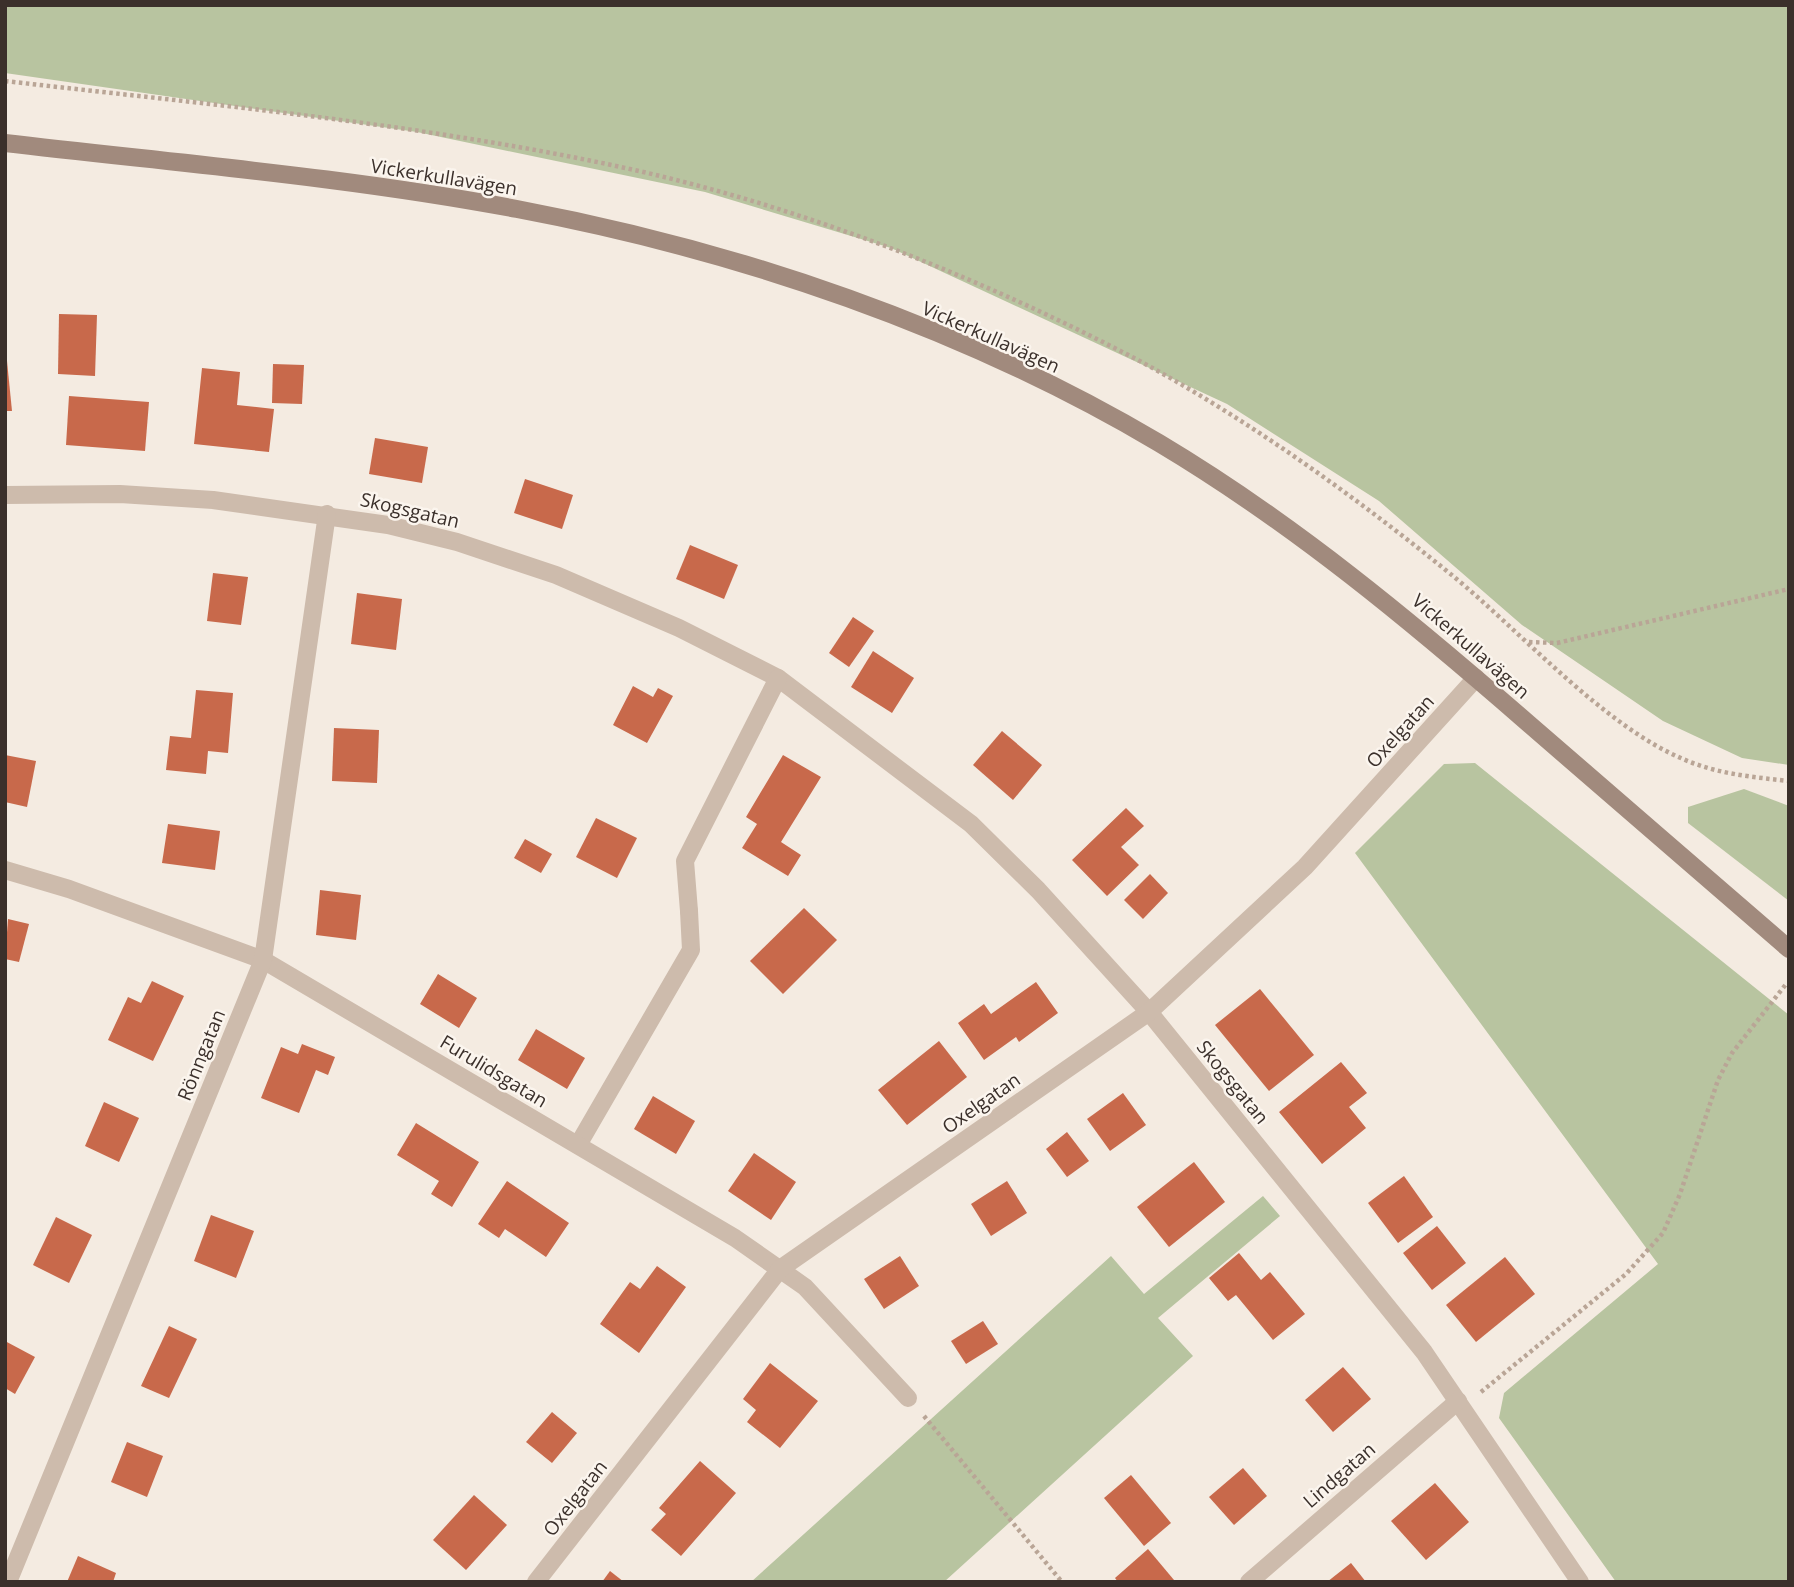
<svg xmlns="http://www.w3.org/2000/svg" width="1794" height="1587" viewBox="0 0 1794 1587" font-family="'Open Sans',sans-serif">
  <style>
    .green { fill: #b8c4a0 }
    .building { fill: #c8694b }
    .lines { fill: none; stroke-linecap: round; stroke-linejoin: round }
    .path { stroke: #b9a596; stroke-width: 4.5; stroke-dasharray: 3.5 3.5; stroke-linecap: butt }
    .service { stroke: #cdbbac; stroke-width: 18 }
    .minor { stroke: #cdbbac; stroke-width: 18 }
    .secondary { stroke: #a18a7d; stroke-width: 18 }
    .labels { text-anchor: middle; stroke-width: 5; stroke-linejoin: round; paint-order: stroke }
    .street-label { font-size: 19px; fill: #3b302b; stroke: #fbf5ee }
  </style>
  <rect width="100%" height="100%" fill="#f4ebe1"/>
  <g class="green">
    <path d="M5,5H1789V765L1742,758L1663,721L1522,625L1379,501L1227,404L891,248L705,192L417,132L5,73Z"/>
    <path d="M1475,763L1789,1015V1582H1616L1499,1418L1504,1393L1658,1264L1355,853L1444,764Z"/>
    <path d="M1744,789L1789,806V901L1688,823V807Z"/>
    <path d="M1263,1196L1280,1216L1158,1318L1193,1356L944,1582H751L1111,1256L1144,1294Z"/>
  </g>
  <g class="building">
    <path d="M59,314L97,315L95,376L58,374Z"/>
    <path d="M5,341L12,411H5Z"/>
    <path d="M273,364L304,365L302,404L272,403Z"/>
    <path d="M202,368L240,372L237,405L274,409L269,452L194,444Z"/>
    <path d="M69,396L149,402L145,451L66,445Z"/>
    <path d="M375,438L428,447L422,483L369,474Z"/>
    <path d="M525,479L573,495L562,529L514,513Z"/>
    <path d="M690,545L738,565L724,599L676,579Z"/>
    <path d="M213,573L248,577L241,625L207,621Z"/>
    <path d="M357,593L402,599L396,650L351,644Z"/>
    <path d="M853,617L874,631L849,667L829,653Z"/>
    <path d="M873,651L914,678L892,713L851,687Z"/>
    <path d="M633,686L653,697L658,688L673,696L647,743L613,725Z"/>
    <path d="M196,690L233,693L228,753L208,751L206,774L166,770L170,736L191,738Z"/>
    <path d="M334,728L379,730L377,783L332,781Z"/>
    <path d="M1002,731L1042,765L1013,800L973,765Z"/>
    <path d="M5,755L36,761L27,807L5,802Z"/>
    <path d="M783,755L821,777L781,842L801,855L788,876L742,848L757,824L746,817Z"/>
    <path d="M1126,808L1144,826L1121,847L1139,865L1107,896L1072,860Z"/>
    <path d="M596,818L637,838L617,878L576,857Z"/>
    <path d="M168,824L220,831L215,870L162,863Z"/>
    <path d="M525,839L552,854L541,873L514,858Z"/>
    <path d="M1150,874L1168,893L1143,919L1124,900Z"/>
    <path d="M320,890L361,895L356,940L316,935Z"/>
    <path d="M804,908L837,940L783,994L750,961Z"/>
    <path d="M8,919L29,924L19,962L5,959Z"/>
    <path d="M438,974L477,998L459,1028L420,1004Z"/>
    <path d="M152,981L184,996L153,1061L108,1040L128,997L141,1003Z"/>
    <path d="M1036,982L1058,1013L1019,1042L1016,1037L984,1060L958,1023L984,1004L991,1014Z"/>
    <path d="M1260,989L1314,1055L1269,1091L1215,1025Z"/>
    <path d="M536,1029L585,1058L567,1089L518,1060Z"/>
    <path d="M939,1041L967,1077L907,1125L878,1090Z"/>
    <path d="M302,1044L335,1057L328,1075L316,1070L299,1113L261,1098L281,1047L298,1054Z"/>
    <path d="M1341,1062L1367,1093L1349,1107L1366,1128L1322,1164L1279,1112Z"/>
    <path d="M1123,1093L1146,1125L1110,1151L1087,1119Z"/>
    <path d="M653,1096L695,1121L676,1154L634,1129Z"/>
    <path d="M104,1102L139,1118L119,1162L85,1146Z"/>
    <path d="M416,1123L479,1162L452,1207L431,1194L439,1181L397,1155Z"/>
    <path d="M1067,1132L1089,1161L1067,1177L1046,1149Z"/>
    <path d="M754,1153L796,1182L771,1220L728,1191Z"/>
    <path d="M1194,1162L1225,1202L1169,1247L1137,1207Z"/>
    <path d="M1404,1176L1433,1217L1398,1243L1368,1203Z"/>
    <path d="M507,1181L569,1223L546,1257L505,1229L499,1238L478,1224Z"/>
    <path d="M1007,1181L1027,1213L991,1236L971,1204Z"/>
    <path d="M211,1215L254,1231L236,1278L194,1261Z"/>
    <path d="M56,1217L92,1235L69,1283L33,1265Z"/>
    <path d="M1437,1226L1466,1263L1432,1290L1403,1253Z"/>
    <path d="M1239,1253L1261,1280L1270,1272L1305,1314L1273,1340L1236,1295L1228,1301L1209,1278Z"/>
    <path d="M900,1256L919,1286L884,1309L864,1279Z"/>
    <path d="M1505,1257L1535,1294L1476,1342L1446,1305Z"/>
    <path d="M657,1266L686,1287L639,1353L600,1324L630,1282L640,1289Z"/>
    <path d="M983,1321L998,1344L966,1364L951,1341Z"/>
    <path d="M169,1326L197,1339L169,1398L141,1386Z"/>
    <path d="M5,1341L35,1357L15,1394L5,1388Z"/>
    <path d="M770,1363L818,1401L780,1448L747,1422L756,1410L743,1399Z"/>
    <path d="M1343,1367L1371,1399L1333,1432L1305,1400Z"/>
    <path d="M552,1412L577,1433L552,1463L526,1442Z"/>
    <path d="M127,1442L163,1456L147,1497L111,1482Z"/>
    <path d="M700,1461L736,1493L681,1556L651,1530L666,1514L659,1508Z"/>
    <path d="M1243,1468L1267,1496L1234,1525L1209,1497Z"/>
    <path d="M1131,1475L1171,1523L1144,1546L1104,1498Z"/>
    <path d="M1435,1483L1469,1522L1426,1560L1391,1521Z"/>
    <path d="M474,1495L507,1525L466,1570L433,1540Z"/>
    <path d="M1148,1549L1174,1580L1118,1582L1115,1578Z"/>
    <path d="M78,1556L116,1573L113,1582H67Z"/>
    <path d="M1351,1563L1366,1582H1327Z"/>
    <path d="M610,1571L624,1582H602Z"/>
  </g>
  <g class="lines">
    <g class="path">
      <path d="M5,81C213,105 425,124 630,169C805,208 977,276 1136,359C1246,418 1356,497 1453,576C1520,631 1604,726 1683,759C1717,774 1752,777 1789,781"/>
      <path d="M1529,642L1557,643L1789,589"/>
      <path d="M1481,1392L1626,1274L1663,1233L1680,1194L1718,1080L1732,1053L1787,983"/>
      <path d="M924,1416L1062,1582"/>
    </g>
    <path class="service" d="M578,1145L691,950L689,911"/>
    <g class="minor">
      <path d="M5,495L120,494L213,500L388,525L457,542L556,575L679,628L778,678L971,824L1038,890L1149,1012L1424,1352L1580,1582"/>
      <path d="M5,870L69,889L263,960L735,1238L805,1287L908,1398"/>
      <path d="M689,911L685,861L778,678"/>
      <path d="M8,1582L263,960L327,514"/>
      <path d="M536,1582L780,1269L1149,1012L1305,867L1476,678"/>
      <path d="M1249,1582L1458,1401"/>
    </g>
    <path class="secondary" d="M5,143C175,163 348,177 517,209C740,251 963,327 1159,443C1293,523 1412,622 1529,724C1616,799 1702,874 1789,949"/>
  </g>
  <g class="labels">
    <g class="street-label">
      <text transform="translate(444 177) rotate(9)" y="7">Vickerkullavägen</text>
      <text transform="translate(991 337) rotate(24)" y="7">Vickerkullavägen</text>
      <text transform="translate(410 510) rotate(13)" y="7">Skogsgatan</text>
      <text transform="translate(1471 646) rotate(41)" y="7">Vickerkullavägen</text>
      <text transform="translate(1400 731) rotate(-48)" y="7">Oxelgatan</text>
      <text transform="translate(201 1055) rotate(-68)" y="7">Rönngatan</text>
      <text transform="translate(494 1071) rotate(31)" y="7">Furulidsgatan</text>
      <text transform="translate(1233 1082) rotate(51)" y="7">Skogsgatan</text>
      <text transform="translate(981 1103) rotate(-35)" y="7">Oxelgatan</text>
      <text transform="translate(1339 1475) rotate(-41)" y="7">Lindgatan</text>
      <text transform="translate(575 1498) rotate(-52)" y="7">Oxelgatan</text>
    </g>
  </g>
  <rect width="1794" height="1587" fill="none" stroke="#3b302b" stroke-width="14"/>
</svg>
